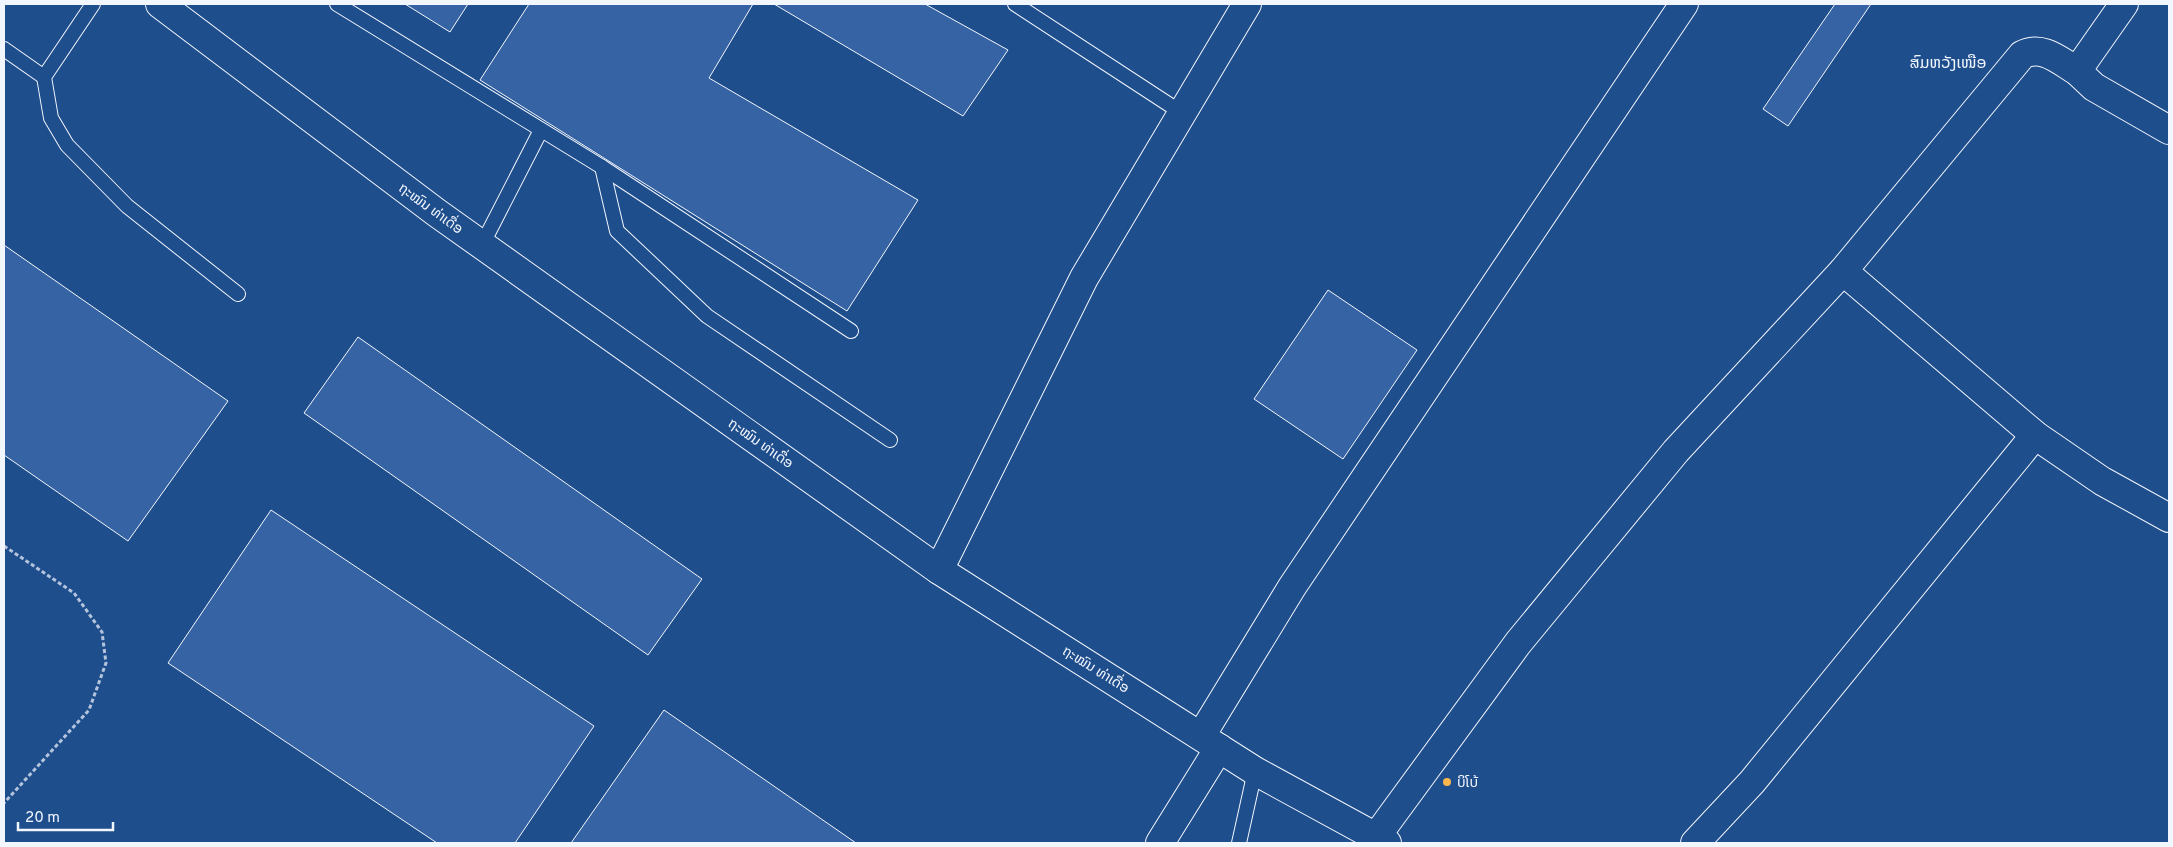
<svg xmlns="http://www.w3.org/2000/svg" width="2173" height="847" viewBox="0 0 2173 847" font-family="Overpass,'Noto Sans Lao',sans-serif">
  <style>
    .building { fill: #3563a3; stroke: #f2f6ff }
    .lines { fill: none; stroke-linecap: round; stroke-linejoin: round }
    .lane-casing { stroke: #f2f6ff; stroke-width: 16 }
    .street-casing { stroke: #f2f6ff; stroke-width: 30 }
    .primary-casing { stroke: #f2f6ff; stroke-width: 30 }
    .path { stroke: #b3c4dc; stroke-width: 3; stroke-dasharray: 4 2.5; stroke-linecap: butt }
    .lane { stroke: #1f4e8c; stroke-width: 14 }
    .street { stroke: #1f4e8c; stroke-width: 28 }
    .primary { stroke: #1f4e8c; stroke-width: 28 }
    .poi-dot { fill: #ffb74d; stroke: #1f4e8c; stroke-width: 2 }
    .labels { text-anchor: middle; stroke-width: 4; stroke-linejoin: round; paint-order: stroke }
    .street-label { font-size: 14px; fill: #f2f6ff; stroke: #1f4e8c }
    .poi-label { font-size: 14px; fill: #f2f6ff; stroke: #1f4e8c; text-anchor: start }
    .quarter-label { font-size: 16px; fill: #f2f6ff; stroke: #1f4e8c }
  </style>
  <rect width="100%" height="100%" fill="#1f4e8c"/>
  <g class="building">
    <path d="M405,4H468L450,32Z"/>
    <path d="M529,4H753L709,78L918,200L847,311L480,80Z"/>
    <path d="M774,4H925L1008,50L963,116Z"/>
    <path d="M1835,4H1871L1788,126L1763,109Z"/>
    <path d="M4,245L228,401L128,541L4,455Z"/>
    <path d="M1328,290L1417,350L1343,459L1254,399Z"/>
    <path d="M358,337L702,579L648,655L304,413Z"/>
    <path d="M271,510L594,726L515,843H437L168,663Z"/>
    <path d="M664,710L856,843H571Z"/>
  </g>
  <g class="lines">
    <defs>
      <g id="lane">
        <path d="M93,4L44,77L51,118L67,145L127,206L238,294"/>
        <path d="M337,4L602,167L851,331"/>
        <path d="M1015,4L1182,113"/>
        <path d="M4,49L44,77"/>
        <path d="M602,167L617,231L707,316L890,440"/>
        <path d="M482,245L541,130"/>
        <path d="M1239,843L1255,771"/>
      </g>
      <g id="street">
        <path d="M2077,71L2094,87L2169,130"/>
        <path d="M1843,271L2035,435L2102,481L2169,518"/>
        <path d="M939,570L1084,278L1247,4"/>
        <path d="M1201,736L1292,587L1684,4"/>
        <path d="M1376,837L1518,643L1676,451L1843,271L2022,55C2042,44 2060,61 2077,71L2124,4"/>
        <path d="M1160,843L1219,748"/>
        <path d="M1695,843L1752,782L2035,435"/>
      </g>
      <path id="primary" d="M160,4L437,213L939,570L1255,771L1387,843"/>
    </defs>
    <use href="#lane" class="lane-casing"/>
    <use href="#street" class="street-casing"/>
    <use href="#primary" class="primary-casing"/>
    <path class="path" d="M4,546L74,593L102,632L106,663L89,710L4,803"/>
    <use href="#lane" class="lane"/>
    <use href="#street" class="street"/>
    <use href="#primary" class="primary"/>
  </g>
  <circle class="poi-dot" cx="1447" cy="782" r="5"/>
  <g class="labels">
    <g class="street-label">
      <text transform="translate(431 208) rotate(36)" y="5">ຖະໝົນ ທ່າເດື່ອ</text>
      <text transform="translate(761 443) rotate(35)" y="5">ຖະໝົນ ທ່າເດື່ອ</text>
      <text transform="translate(1096 669) rotate(32)" y="5">ຖະໝົນ ທ່າເດື່ອ</text>
    </g>
    <g class="poi-label">
      <text x="1457" y="787">ບິໂບ້</text>
    </g>
    <g class="quarter-label">
      <text x="1948" y="68">ສົມຫວັງເໜືອ</text>
    </g>
  </g>
  <rect width="2173" height="847" fill="none" stroke="#f2f6ff" stroke-width="10"/>
  <path d="M18 822v8h95v-8" fill="none" stroke="#f2f6ff" stroke-width="2.5"/>
  <text x="25" y="822" font-size="15" fill="#f2f6ff" stroke="#1f4e8c" stroke-width="4" paint-order="stroke">20 m</text>
</svg>
